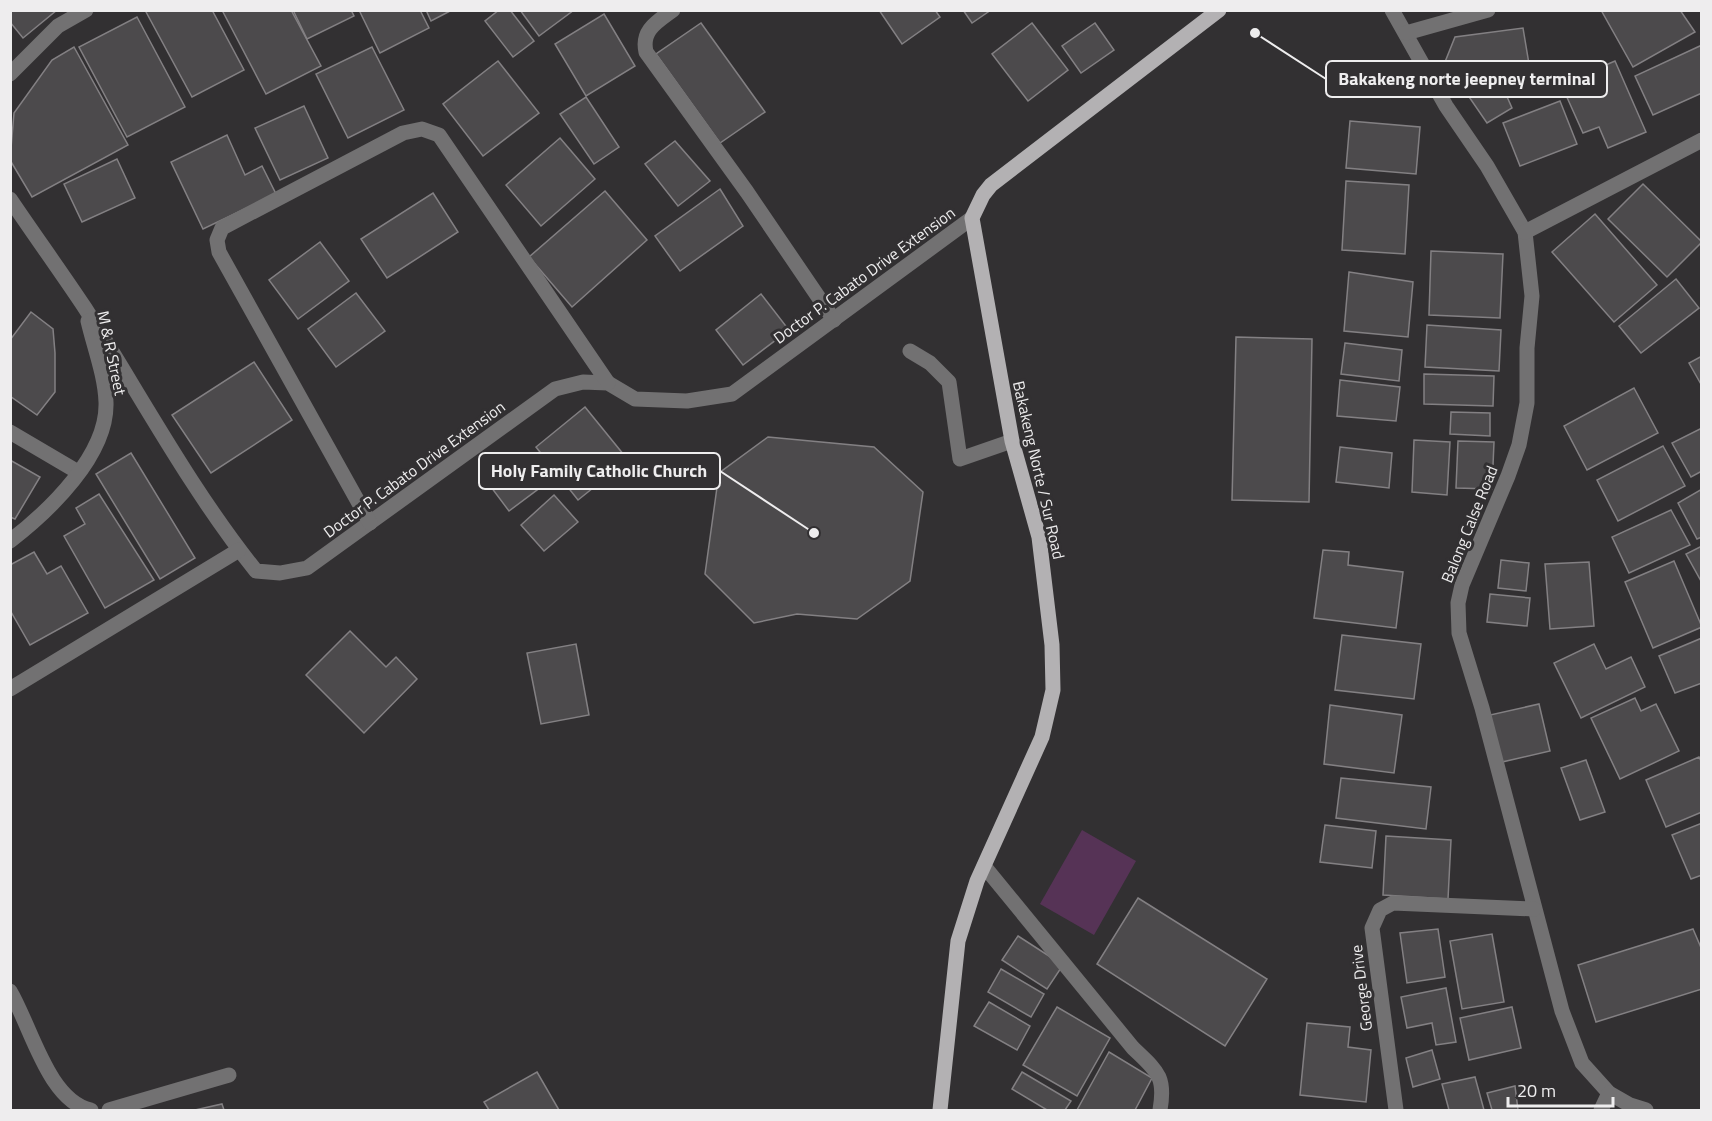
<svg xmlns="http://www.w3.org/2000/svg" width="1712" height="1121" viewBox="0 0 1712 1121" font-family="'Titillium Web',sans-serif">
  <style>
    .green { fill: #563356 }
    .building { fill: #4c4a4c; stroke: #838083; stroke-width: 1.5 }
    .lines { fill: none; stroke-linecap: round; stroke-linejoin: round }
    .minor { stroke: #727172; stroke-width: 15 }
    .major { stroke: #b3b1b3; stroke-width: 15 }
    .labels { text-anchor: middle; stroke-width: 6; stroke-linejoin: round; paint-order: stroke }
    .street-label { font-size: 16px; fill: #eeedee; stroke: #323032 }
    .leader { fill: none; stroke: #eeedee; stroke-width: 2 }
    .callout-dot { fill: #eeedee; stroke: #323032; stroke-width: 2 }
    .callout { fill: #323032; stroke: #eeedee; stroke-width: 2 }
    .callout-label { font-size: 18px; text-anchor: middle; font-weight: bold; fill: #eeedee }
  </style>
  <rect width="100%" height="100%" fill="#323032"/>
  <path class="green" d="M1082,830L1136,861L1094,935L1040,904Z"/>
  <g class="building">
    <path d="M10,10H57L23,38L10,22Z"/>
    <path d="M145,10H212L244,70L192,97Z"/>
    <path d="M222,10H291L321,66L266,94Z"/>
    <path d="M293,10H351L354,16L307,39Z"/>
    <path d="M359,10H420L429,28L380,53Z"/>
    <path d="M426,10H452L431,21Z"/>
    <path d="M499,10H510L534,41L513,57L485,21Z"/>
    <path d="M520,10H574L539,36Z"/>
    <path d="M879,10H935L940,17L902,44Z"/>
    <path d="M963,10H991L972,23Z"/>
    <path d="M1601,10H1680L1695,32L1633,67Z"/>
    <path d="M604,14L635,66L586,96L555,44Z"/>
    <path d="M137,17L185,107L127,137L79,47Z"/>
    <path d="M701,23L765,112L720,143L656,54Z"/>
    <path d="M1032,23L1068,70L1028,101L992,54Z"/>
    <path d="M1095,23L1114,50L1081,73L1062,46Z"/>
    <path d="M1523,28L1529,64L1512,68L1504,90L1512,108L1487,123L1445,62L1455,37Z"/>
    <path d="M1702,45V93L1653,115L1635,76Z"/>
    <path d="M74,47L128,145L32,197L10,160L14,113L52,60Z"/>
    <path d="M372,47L404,110L348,138L316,74Z"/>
    <path d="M498,61L539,113L483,156L443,104Z"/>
    <path d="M1615,61L1646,132L1608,148L1599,127L1583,133L1561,84Z"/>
    <path d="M586,97L619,147L594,164L560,114Z"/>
    <path d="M1560,101L1577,144L1520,166L1503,123Z"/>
    <path d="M304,106L328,158L280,180L255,128Z"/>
    <path d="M1350,121L1420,127L1416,174L1346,168Z"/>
    <path d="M227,135L245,175L262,166L276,194L203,229L171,162Z"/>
    <path d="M560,138L595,179L541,226L506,185Z"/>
    <path d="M675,141L710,181L678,206L645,164Z"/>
    <path d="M117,159L135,198L82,222L64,184Z"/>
    <path d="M1346,181L1409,185L1405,254L1342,250Z"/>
    <path d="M1643,184L1702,242L1667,277L1608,219Z"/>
    <path d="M720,189L743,226L680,271L655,236Z"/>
    <path d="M605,191L647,240L572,307L529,257Z"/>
    <path d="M433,193L458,232L387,278L361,239Z"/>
    <path d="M1595,214L1657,285L1614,322L1552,252Z"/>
    <path d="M320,242L349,281L298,319L269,280Z"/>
    <path d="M1431,251L1503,254L1500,318L1429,315Z"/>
    <path d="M1349,272L1413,282L1408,337L1344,331Z"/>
    <path d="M1676,279L1699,308L1641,353L1619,326Z"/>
    <path d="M356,293L385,331L336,367L308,329Z"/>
    <path d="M761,294L789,330L743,365L716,330Z"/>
    <path d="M31,312L53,329L55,353V392L37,415L10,396V340Z"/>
    <path d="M1427,325L1501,330L1499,371L1425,367Z"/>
    <path d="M1236,337L1312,339L1309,502L1232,500Z"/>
    <path d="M1345,343L1402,350L1399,381L1341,374Z"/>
    <path d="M1702,356V386L1689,363Z"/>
    <path d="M254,362L292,420L211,473L172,415Z"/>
    <path d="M1424,374L1494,376L1493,406L1424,404Z"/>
    <path d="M1340,380L1400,387L1396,421L1337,416Z"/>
    <path d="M1634,388L1658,433L1587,470L1564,426Z"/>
    <path d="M585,407L628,460L578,500L536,447Z"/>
    <path d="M1451,412L1490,413V436L1450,434Z"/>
    <path d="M1702,428V471L1691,477L1672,443Z"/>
    <path d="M768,437L874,447L923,492L910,581L857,619L797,614L754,623L705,574L719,473Z"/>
    <path d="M1414,440L1450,442L1447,495L1412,492Z"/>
    <path d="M1458,441L1494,442L1492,489L1456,488Z"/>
    <path d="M1663,446L1685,486L1618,521L1597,480Z"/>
    <path d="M1340,447L1392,453L1389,488L1336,482Z"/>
    <path d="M131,453L195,558L160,579L96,474Z"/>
    <path d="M521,453L545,484L509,511L485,479Z"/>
    <path d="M10,460L40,477L15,519L10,517Z"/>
    <path d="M1702,489V537L1697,539L1678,503Z"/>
    <path d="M99,494L154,580L105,608L64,536L85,524L76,508Z"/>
    <path d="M554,495L578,522L544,551L521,525Z"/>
    <path d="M1671,510L1690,545L1629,573L1612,537Z"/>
    <path d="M1702,546V581H1701L1686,554Z"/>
    <path d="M1323,550L1349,552L1348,565L1403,572L1396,628L1314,618Z"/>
    <path d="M34,552L47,574L61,566L88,613L30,645L10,610V565Z"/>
    <path d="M1501,560L1529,563L1526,591L1498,588Z"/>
    <path d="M1674,561L1702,627L1653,648L1625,582Z"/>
    <path d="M1589,562L1594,626L1550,629L1545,564Z"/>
    <path d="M1490,594L1530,598L1527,626L1487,622Z"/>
    <path d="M350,631L386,667L396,657L417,679L364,733L306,675Z"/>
    <path d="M1342,635L1421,644L1414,699L1335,690Z"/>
    <path d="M1702,638V683L1675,693L1659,656Z"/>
    <path d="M576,644L589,715L541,724L527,653Z"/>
    <path d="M1594,644L1606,669L1631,657L1645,687L1581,718L1554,663Z"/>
    <path d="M1635,698L1641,711L1656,704L1679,751L1620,779L1591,718Z"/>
    <path d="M1539,704L1550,751L1502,762L1490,715Z"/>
    <path d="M1330,705L1402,715L1394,773L1324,764Z"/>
    <path d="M1699,757L1702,763V812L1666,827L1646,780Z"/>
    <path d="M1586,760L1605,812L1580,820L1561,768Z"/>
    <path d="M1341,778L1431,787L1426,829L1336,818Z"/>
    <path d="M1702,823V875L1691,879L1672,835Z"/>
    <path d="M1325,825L1376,831L1372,868L1320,862Z"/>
    <path d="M1386,836L1451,840L1448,899L1383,895Z"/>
    <path d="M1138,898L1267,979L1225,1046L1097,964Z"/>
    <path d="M1438,929L1445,977L1407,983L1400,933Z"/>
    <path d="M1693,929L1702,950V989L1596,1022L1578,965Z"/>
    <path d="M1492,934L1504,1002L1462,1009L1450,941Z"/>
    <path d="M1018,936L1063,965L1047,989L1002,960Z"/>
    <path d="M1001,969L1044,994L1031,1017L988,992Z"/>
    <path d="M1446,988L1456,1042L1436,1045L1432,1023L1407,1028L1401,997Z"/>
    <path d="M989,1002L1030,1026L1017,1050L974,1026Z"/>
    <path d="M1057,1007L1110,1038L1077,1096L1023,1065Z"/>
    <path d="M1512,1007L1521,1048L1469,1060L1460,1018Z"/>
    <path d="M1307,1023L1350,1027L1348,1047L1371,1050L1366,1102L1300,1095Z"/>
    <path d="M1432,1050L1440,1079L1413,1087L1406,1058Z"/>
    <path d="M1109,1052L1152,1078L1135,1110H1077Z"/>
    <path d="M537,1072L559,1110H489L484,1102Z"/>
    <path d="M1022,1072L1071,1101L1065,1110H1047L1012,1089Z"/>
    <path d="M1475,1077L1484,1110H1449L1442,1084Z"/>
    <path d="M1515,1086L1518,1110H1492L1487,1093Z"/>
    <path d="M222,1104L224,1110H195Z"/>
  </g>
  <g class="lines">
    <g class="minor">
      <path d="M673,10C657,22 641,30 646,52L747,192L834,320"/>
      <path d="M1392,10L1446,106L1487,166L1525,232L1532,296L1527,348V403L1519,445L1508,476L1462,585L1458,603L1459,633L1482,708L1562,1011L1582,1063L1609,1093L1630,1105L1646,1110"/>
      <path d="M1406,33L1488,10"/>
      <path d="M10,74L58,26L86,10"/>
      <path d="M10,199C35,236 61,272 85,308C141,396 191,490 256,571L280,573L307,568L555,389L583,382L608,383L635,399L687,401L732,394L972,218"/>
      <path d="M1525,232L1702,140"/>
      <path d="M910,351L930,363L949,382L960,459L1012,441"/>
      <path d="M10,432L78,472"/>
      <path d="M370,523L219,252L217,240L222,228L403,133L422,129L439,135L608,383"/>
      <path d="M10,541C49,511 108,455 106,402C105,375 94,347 88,321"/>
      <path d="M10,689L239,550"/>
      <path d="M984,866L1133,1048C1157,1071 1166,1076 1160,1110"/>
      <path d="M10,991C31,1026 48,1101 91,1110"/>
      <path d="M109,1110L229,1075"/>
      <path d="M1396,1110L1372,928L1380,910L1393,903L1534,909"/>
      <path d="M1601,1110L1609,1093"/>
    </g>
    <path class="major" d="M940,1110L958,941L977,881L1042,737L1053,690L1052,645L1039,537L1012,441L972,218L983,195L991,185L1219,10"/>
  </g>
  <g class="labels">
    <g class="street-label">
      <text transform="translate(864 275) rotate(-36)" y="6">Doctor P. Cabato Drive Extension</text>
      <text transform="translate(112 353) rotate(78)" y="6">M &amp; R Street</text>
      <text transform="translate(414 469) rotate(-36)" y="6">Doctor P. Cabato Drive Extension</text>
      <text transform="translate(1039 470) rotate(77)" y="6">Bakakeng Norte / Sur Road</text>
      <text transform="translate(1469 524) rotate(-68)" y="6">Balong Calse Road</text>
      <text transform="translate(1361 988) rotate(-97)" y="6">George Drive</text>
    </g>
  </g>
  <path class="leader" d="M1255 33L1326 79M814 533L720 471"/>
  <g class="callout-dot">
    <circle cx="1255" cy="33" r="6"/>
    <circle cx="814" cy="533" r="6"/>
  </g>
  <g class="callout">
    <rect x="1326" y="61" width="281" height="36" rx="6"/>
    <rect x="479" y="453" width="241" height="36" rx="6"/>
  </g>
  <g class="callout-label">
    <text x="1467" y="85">Bakakeng norte jeepney terminal</text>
    <text x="599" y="477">Holy Family Catholic Church</text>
  </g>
  <rect width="1712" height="1121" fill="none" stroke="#eeedee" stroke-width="24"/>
  <path d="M1508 1097v9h105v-9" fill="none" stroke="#eeedee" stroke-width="3"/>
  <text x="1517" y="1097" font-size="18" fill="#eeedee" stroke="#323032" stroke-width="4.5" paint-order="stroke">20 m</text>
</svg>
